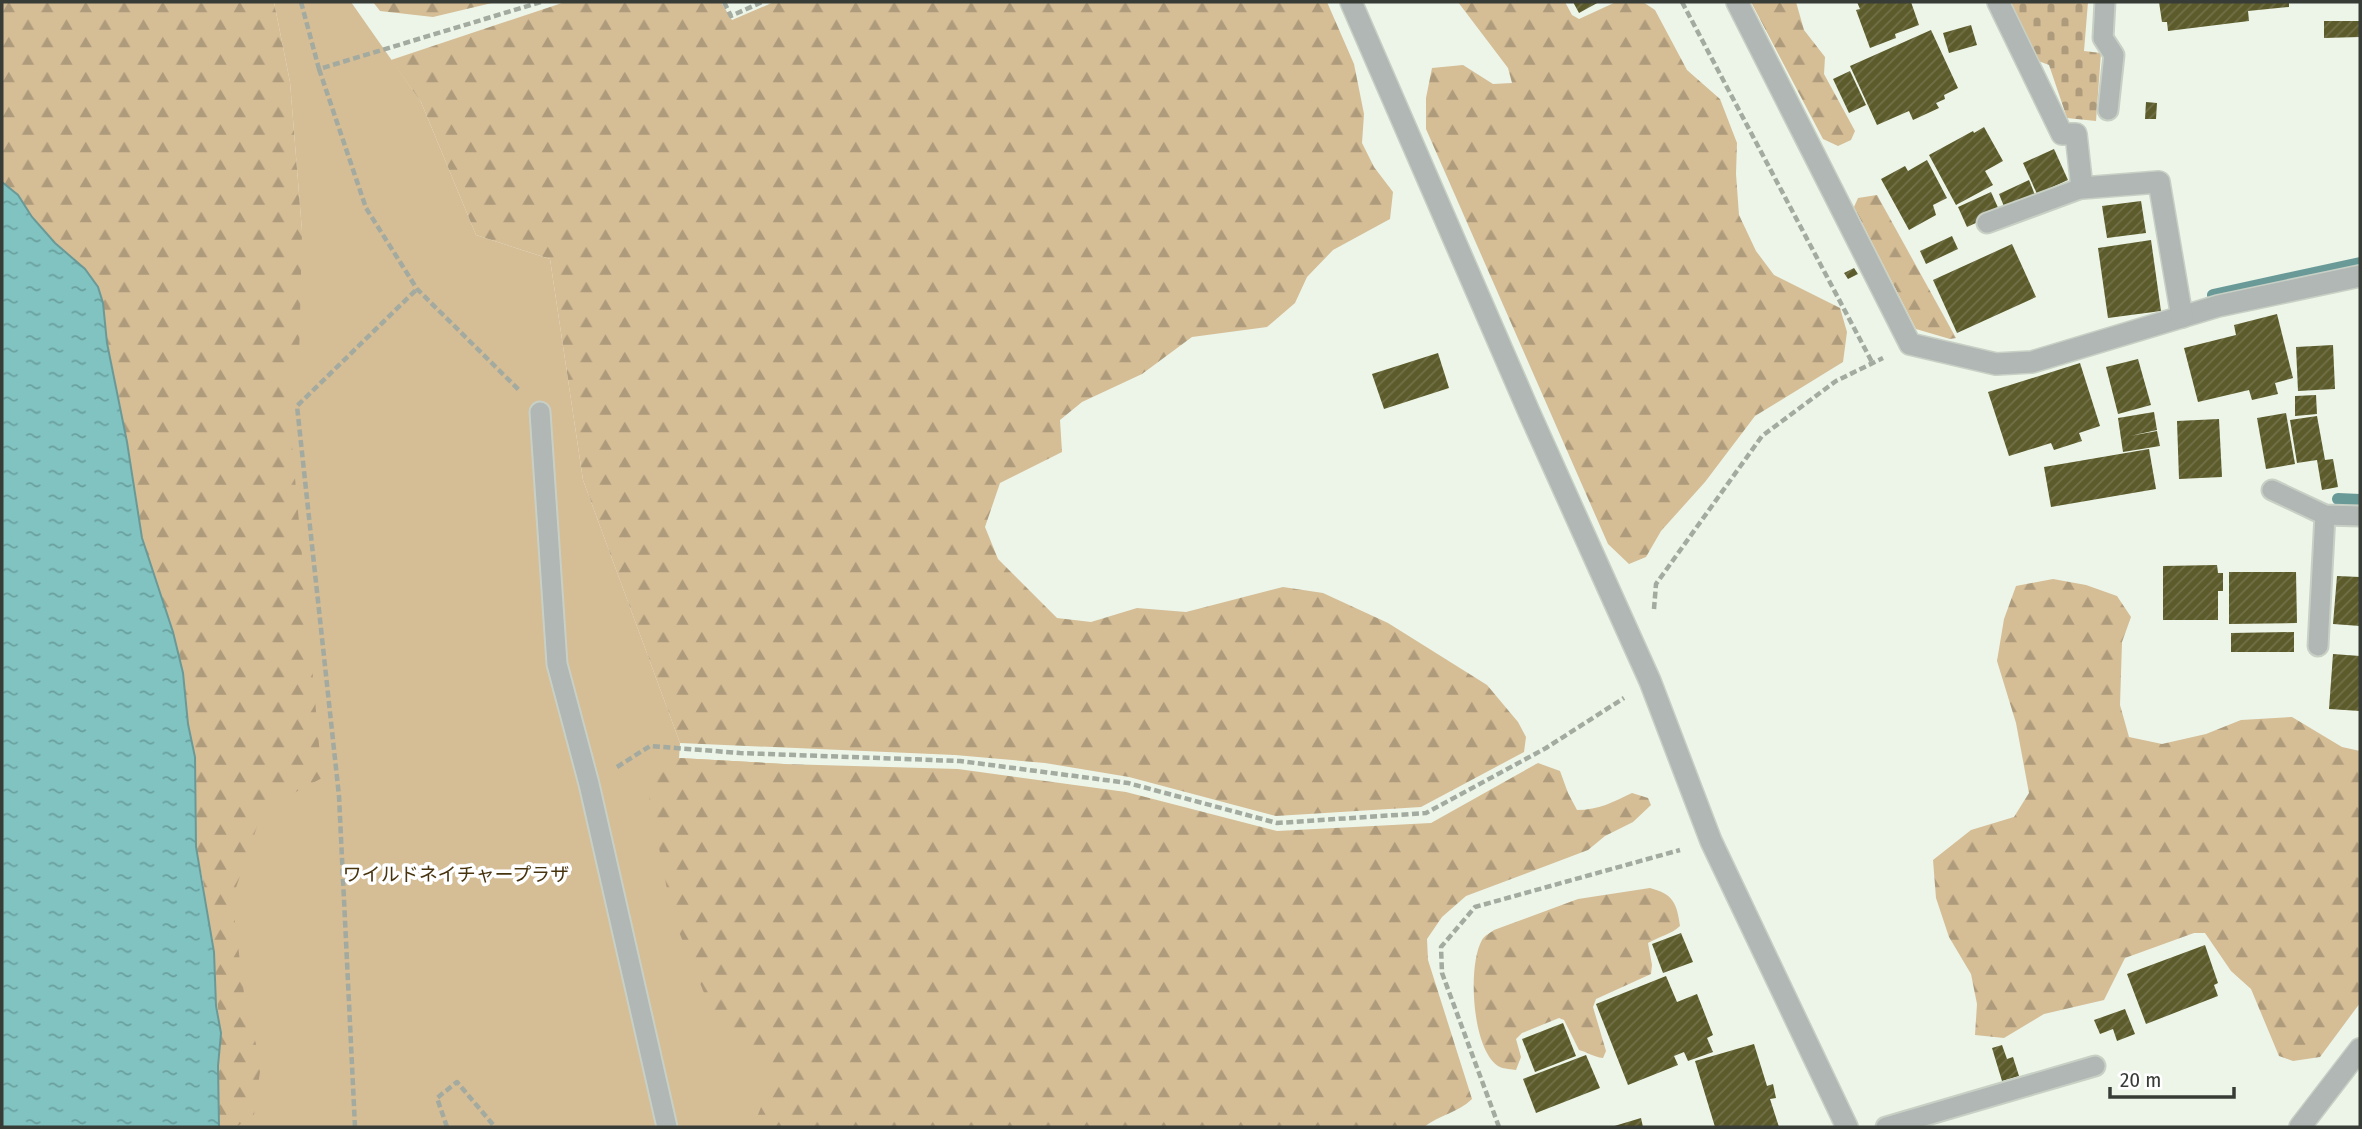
<svg xmlns="http://www.w3.org/2000/svg" width="2362" height="1129" viewBox="0 0 2362 1129" font-family="'Fira Sans Condensed','Noto Sans JP',sans-serif">
  <style>
    .green { fill: #d5bd96 }
    .forest { fill: url(#forest-firs) }
    .cemetery { fill: url(#cemetery-stones) }
    .water { fill: url(#water-ripples); stroke: #6a9a98; stroke-width: 2 }
    .lines { fill: none; stroke-linecap: round; stroke-linejoin: round }
    .stream { stroke: #6a9a98; stroke-width: 12 }
    .building { fill: url(#building-hatch) }
    .service-casing { stroke: #c8d0c5; stroke-width: 23 }
    .minor-casing { stroke: #c8d0c5; stroke-width: 24 }
    .path { stroke: #a3aaa0; stroke-width: 4.5; stroke-dasharray: 7 3.5; stroke-linecap: butt }
    .service { stroke: #b0b7b4; stroke-width: 19 }
    .minor { stroke: #b0b7b4; stroke-width: 21 }
    .labels { text-anchor: middle; stroke-width: 7; stroke-linejoin: round; paint-order: stroke }
    .park-label { font-size: 19px; fill: #48340f; stroke: #fff }
  </style>
  <defs>
    <pattern id="forest-firs" width="22" height="20" patternUnits="userSpaceOnUse" patternTransform="scale(1.75)"><rect width="22" height="20" fill="#d5bd96"/><path d="M5 1l3.5 6h-7zM16 11l3.5 6h-7z" fill="#ae9b7b"/></pattern>
    <pattern id="cemetery-stones" width="16" height="16" patternUnits="userSpaceOnUse" patternTransform="scale(1.75)"><rect width="16" height="16" fill="#d5bd96"/><path d="M2 7V4a2 2 0 0 1 4 0v3zM10 15v-3a2 2 0 0 1 4 0v3z" fill="#ae9b7b"/></pattern>
    <pattern id="water-ripples" width="26" height="14" patternUnits="userSpaceOnUse" patternTransform="scale(1.75)"><rect width="26" height="14" fill="#80c3c1"/><path d="M2 4q2-2 4 0t4 0M15 11q2-2 4 0t4 0" fill="none" stroke="#6aa09e"/></pattern>
    <pattern id="building-hatch" width="6" height="6" patternUnits="userSpaceOnUse" patternTransform="scale(1.75)"><rect width="6" height="6" fill="#5c5b2b"/><path d="M-1 1l2-2M0 6l6-6M5 7l2-2" fill="none" stroke="#717049"/></pattern>
  </defs>
  <rect width="100%" height="100%" fill="#ecf5e8"/>
  <path class="green" d="M274,2H351L421,102L476,235L550,259L583,480L680,743L679,758L784,764L1083,1127H219L216,1006L203,880L196,847L183,673L173,632L142,538L302,231L290,82Z"/>
  <g class="forest">
    <path d="M2,2H274L290,82L302,231L299,359L287,389L322,778L292,794L258,824L232,899L245,1001L261,1064L254,1115L236,1127H219L218,1066L221,1033L203,880L196,847L195,757L173,632L142,538L107,343L103,303L32,217L18,195L2,182Z"/>
    <path d="M373,2H496L433,17L380,11Z"/>
    <path d="M565,2H721L732,20L774,2H1327L1354,64L1364,114L1362,143L1374,167L1393,192L1390,219L1333,250L1307,277L1295,303L1267,327L1192,337L1142,374L1082,402L1060,420L1062,452L1000,483L985,527L998,559L1057,618L1091,622L1137,608L1186,612L1283,587L1323,593L1388,623L1487,685L1518,722L1526,737L1524,752L1421,807L1276,816L1129,777L1045,763L955,755L680,743L583,480L550,259L476,235L421,102L391,60Z"/>
    <path d="M1458,2H1565L1572,15L1579,19L1616,2H1643L1655,10L1687,70L1720,99L1737,143L1736,174L1739,215L1756,251L1774,275L1840,308L1847,332L1843,362L1755,416L1705,482L1661,531L1646,557L1629,564L1608,544L1426,129V98L1432,68L1463,65L1493,84L1512,83L1508,68Z"/>
    <path d="M1751,2H1796L1804,30L1825,57L1824,74L1855,131L1851,140L1838,146L1823,139Z"/>
    <path d="M1877,195L1956,338L1950,339L1916,329L1854,207L1858,198Z"/>
    <path d="M2053,579L2086,585L2117,596L2131,617L2122,642L2120,705L2129,737L2162,744L2206,734L2241,720L2292,717L2342,747L2360,751V1003L2320,1057L2293,1061L2279,1056L2251,989L2231,971L2205,933H2194L2125,958L2104,1000L2044,1014L2004,1038L1975,1035L1977,1004L1971,974L1949,937L1936,898L1933,860L1971,830L2014,817L2029,793L2016,723L1997,661L2004,619L2016,586Z"/>
    <path d="M679,758L784,764L958,769L1126,792L1277,831L1431,823L1538,763L1560,771L1568,793L1577,810C1599,810 1613,802 1632,793L1648,798L1651,805L1633,822L1605,836L1588,850L1466,896L1442,917L1427,939L1428,960L1472,1099C1458,1113 1439,1115 1424,1127H759L757,1117L771,1083L754,1053L716,1022L672,915L647,786Z"/>
    <path d="M1650,888C1673,894 1677,903 1680,926C1672,934 1658,937 1648,943L1652,965L1651,974L1596,999L1593,1007L1606,1051L1603,1058C1593,1057 1588,1052 1579,1050L1564,1020L1559,1018L1522,1033L1516,1039L1521,1057L1516,1070C1512,1069 1504,1069 1500,1067C1472,1053 1467,966 1482,940C1484,936 1490,933 1494,930L1578,899Z"/>
  </g>
  <path class="cemetery" d="M2008,2H2088L2084,51L2101,53L2096,121L2067,118L2049,65L2033,59Z"/>
  <path class="water" d="M2,182L18,195L32,217L55,243L85,269L98,287L103,303L107,343L127,442L142,538L173,632L183,673L188,724L195,757L196,847L214,952L216,1006L221,1033L218,1066L219,1127H2Z"/>
  <g class="lines">
    <g class="stream">
      <path d="M2213,295L2360,263"/>
      <path d="M2338,499L2360,500"/>
    </g>
  </g>
  <g class="building">
    <path d="M1573,2H1599L1579,13Z"/>
    <path d="M1857,2H1911L1919,25L1895,34L1896,38L1870,48L1856,10L1860,9Z"/>
    <path d="M2159,2H2289V7L2248,11L2249,21L2168,31L2167,22H2162Z"/>
    <path d="M2324,21H2360V37L2324,38Z"/>
    <path d="M1971,25L1977,45L1949,53L1943,33Z"/>
    <path d="M1931,30L1958,88L1944,95L1945,99L1936,103L1939,108L1913,120L1909,111L1877,125L1850,66Z"/>
    <path d="M1850,71L1866,105L1849,113L1833,79Z"/>
    <path d="M2146,102L2157,103L2156,119H2145Z"/>
    <path d="M1984,127L2003,161L1985,171L1993,185L1956,205L1929,155L1973,131L1974,133Z"/>
    <path d="M2054,149L2068,180L2037,194L2023,163Z"/>
    <path d="M1927,160L1947,198L1933,205L1936,215L1909,230L1881,179L1905,166L1908,171Z"/>
    <path d="M2029,180L2035,195L2005,209L1999,194Z"/>
    <path d="M1991,192L2000,212L1967,227L1958,207Z"/>
    <path d="M2141,201L2146,233L2107,238L2102,206Z"/>
    <path d="M1952,236L1958,249L1926,264L1920,251Z"/>
    <path d="M2151,240L2161,311L2108,318L2098,248Z"/>
    <path d="M2012,244L2036,297L1957,333L1933,280Z"/>
    <path d="M1854,268L1858,274L1848,279L1844,273Z"/>
    <path d="M2277,314L2293,378L2275,383L2278,394L2252,400L2249,390L2198,402L2184,348L2236,335L2234,325Z"/>
    <path d="M2333,345L2335,389L2298,391L2296,347Z"/>
    <path d="M1438,353L1449,388L1384,409L1372,374Z"/>
    <path d="M2138,359L2151,405L2118,414L2106,367Z"/>
    <path d="M2080,363L2100,426L2079,433L2082,441L2054,450L2051,443L2009,456L1988,392Z"/>
    <path d="M2316,395L2317,414L2295,416V396Z"/>
    <path d="M2154,412L2157,430L2130,436L2157,431L2160,446L2123,452L2118,418Z"/>
    <path d="M2286,413L2295,464L2266,469L2257,418Z"/>
    <path d="M2317,416L2325,460L2333,459L2338,487L2322,490L2317,460L2297,463L2290,420Z"/>
    <path d="M2219,419L2222,477L2179,479L2177,421Z"/>
    <path d="M2149,449L2156,489L2051,507L2044,467Z"/>
    <path d="M2217,565L2218,573H2223V591H2218V620H2163V566Z"/>
    <path d="M2229,572H2296L2297,623L2229,624Z"/>
    <path d="M2337,576L2360,577V626L2333,624Z"/>
    <path d="M2294,632V652H2231V633Z"/>
    <path d="M2333,654L2360,656V711L2329,709Z"/>
    <path d="M1681,933L1693,962L1663,973L1652,944Z"/>
    <path d="M2205,945L2218,983L2214,985L2218,996L2146,1024L2127,974Z"/>
    <path d="M1666,976L1677,1002L1697,994L1713,1035L1707,1038L1713,1052L1688,1061L1684,1052L1674,1056L1678,1065L1628,1085L1596,1004Z"/>
    <path d="M2125,1009L2135,1034L2117,1041L2113,1029L2100,1034L2094,1020Z"/>
    <path d="M1563,1023L1576,1056L1535,1072L1522,1039Z"/>
    <path d="M1754,1044L1767,1086L1773,1084L1776,1098L1770,1099L1779,1127H1715L1695,1061Z"/>
    <path d="M2002,1045L2007,1059L2013,1057L2019,1076L2002,1081L1992,1048Z"/>
    <path d="M1586,1055L1600,1088L1536,1113L1523,1079Z"/>
    <path d="M1641,1118L1643,1127H1611Z"/>
  </g>
  <g class="lines">
    <defs>
      <g id="service">
        <path d="M2105,2L2103,38L2114,55L2108,110"/>
        <path d="M1987,223L2082,188"/>
        <path d="M540,412L557,664L589,784L667,1127"/>
        <path d="M2272,490L2325,515L2360,516"/>
        <path d="M2318,646L2325,515"/>
        <path d="M1886,1127L2095,1066"/>
      </g>
      <g id="minor">
        <path d="M1351,2L1529,412L1650,681L1711,841L1847,1127"/>
        <path d="M1737,2L1910,344L1996,364L2032,362L2218,306L2360,276"/>
        <path d="M1998,2L2062,134H2076L2082,188L2159,182L2182,317"/>
        <path d="M2300,1127L2360,1049"/>
      </g>
    </defs>
    <use href="#service" class="service-casing"/>
    <use href="#minor" class="minor-casing"/>
    <g class="path">
      <path d="M301,2L319,69L541,2"/>
      <path d="M724,2L731,16L762,2"/>
      <path d="M1682,2L1873,364"/>
      <path d="M319,69L366,208L417,289L520,391"/>
      <path d="M1654,609L1656,584L1762,436L1836,381L1883,358"/>
      <path d="M617,767L650,746L740,753L960,761L1128,783L1277,823L1426,813L1546,748L1624,698"/>
      <path d="M355,1127L339,796L297,406L417,289"/>
      <path d="M447,1127L437,1098L457,1082L495,1127"/>
      <path d="M1499,1127L1442,973L1441,947L1475,907L1680,850"/>
    </g>
    <use href="#service" class="service"/>
    <use href="#minor" class="minor"/>
  </g>
  <g class="labels">
    <g class="park-label">
      <text x="456" y="881">ワイルドネイチャープラザ</text>
    </g>
  </g>
  <rect width="2362" height="1129" fill="none" stroke="#383c37" stroke-width="7"/>
  <path d="M2110 1087v10h124v-10" fill="none" stroke="#383c37" stroke-width="3.5"/>
  <text x="2120" y="1087" font-size="21" fill="#383c37" stroke="#ffffff" stroke-width="5" paint-order="stroke">20 m</text>
</svg>
